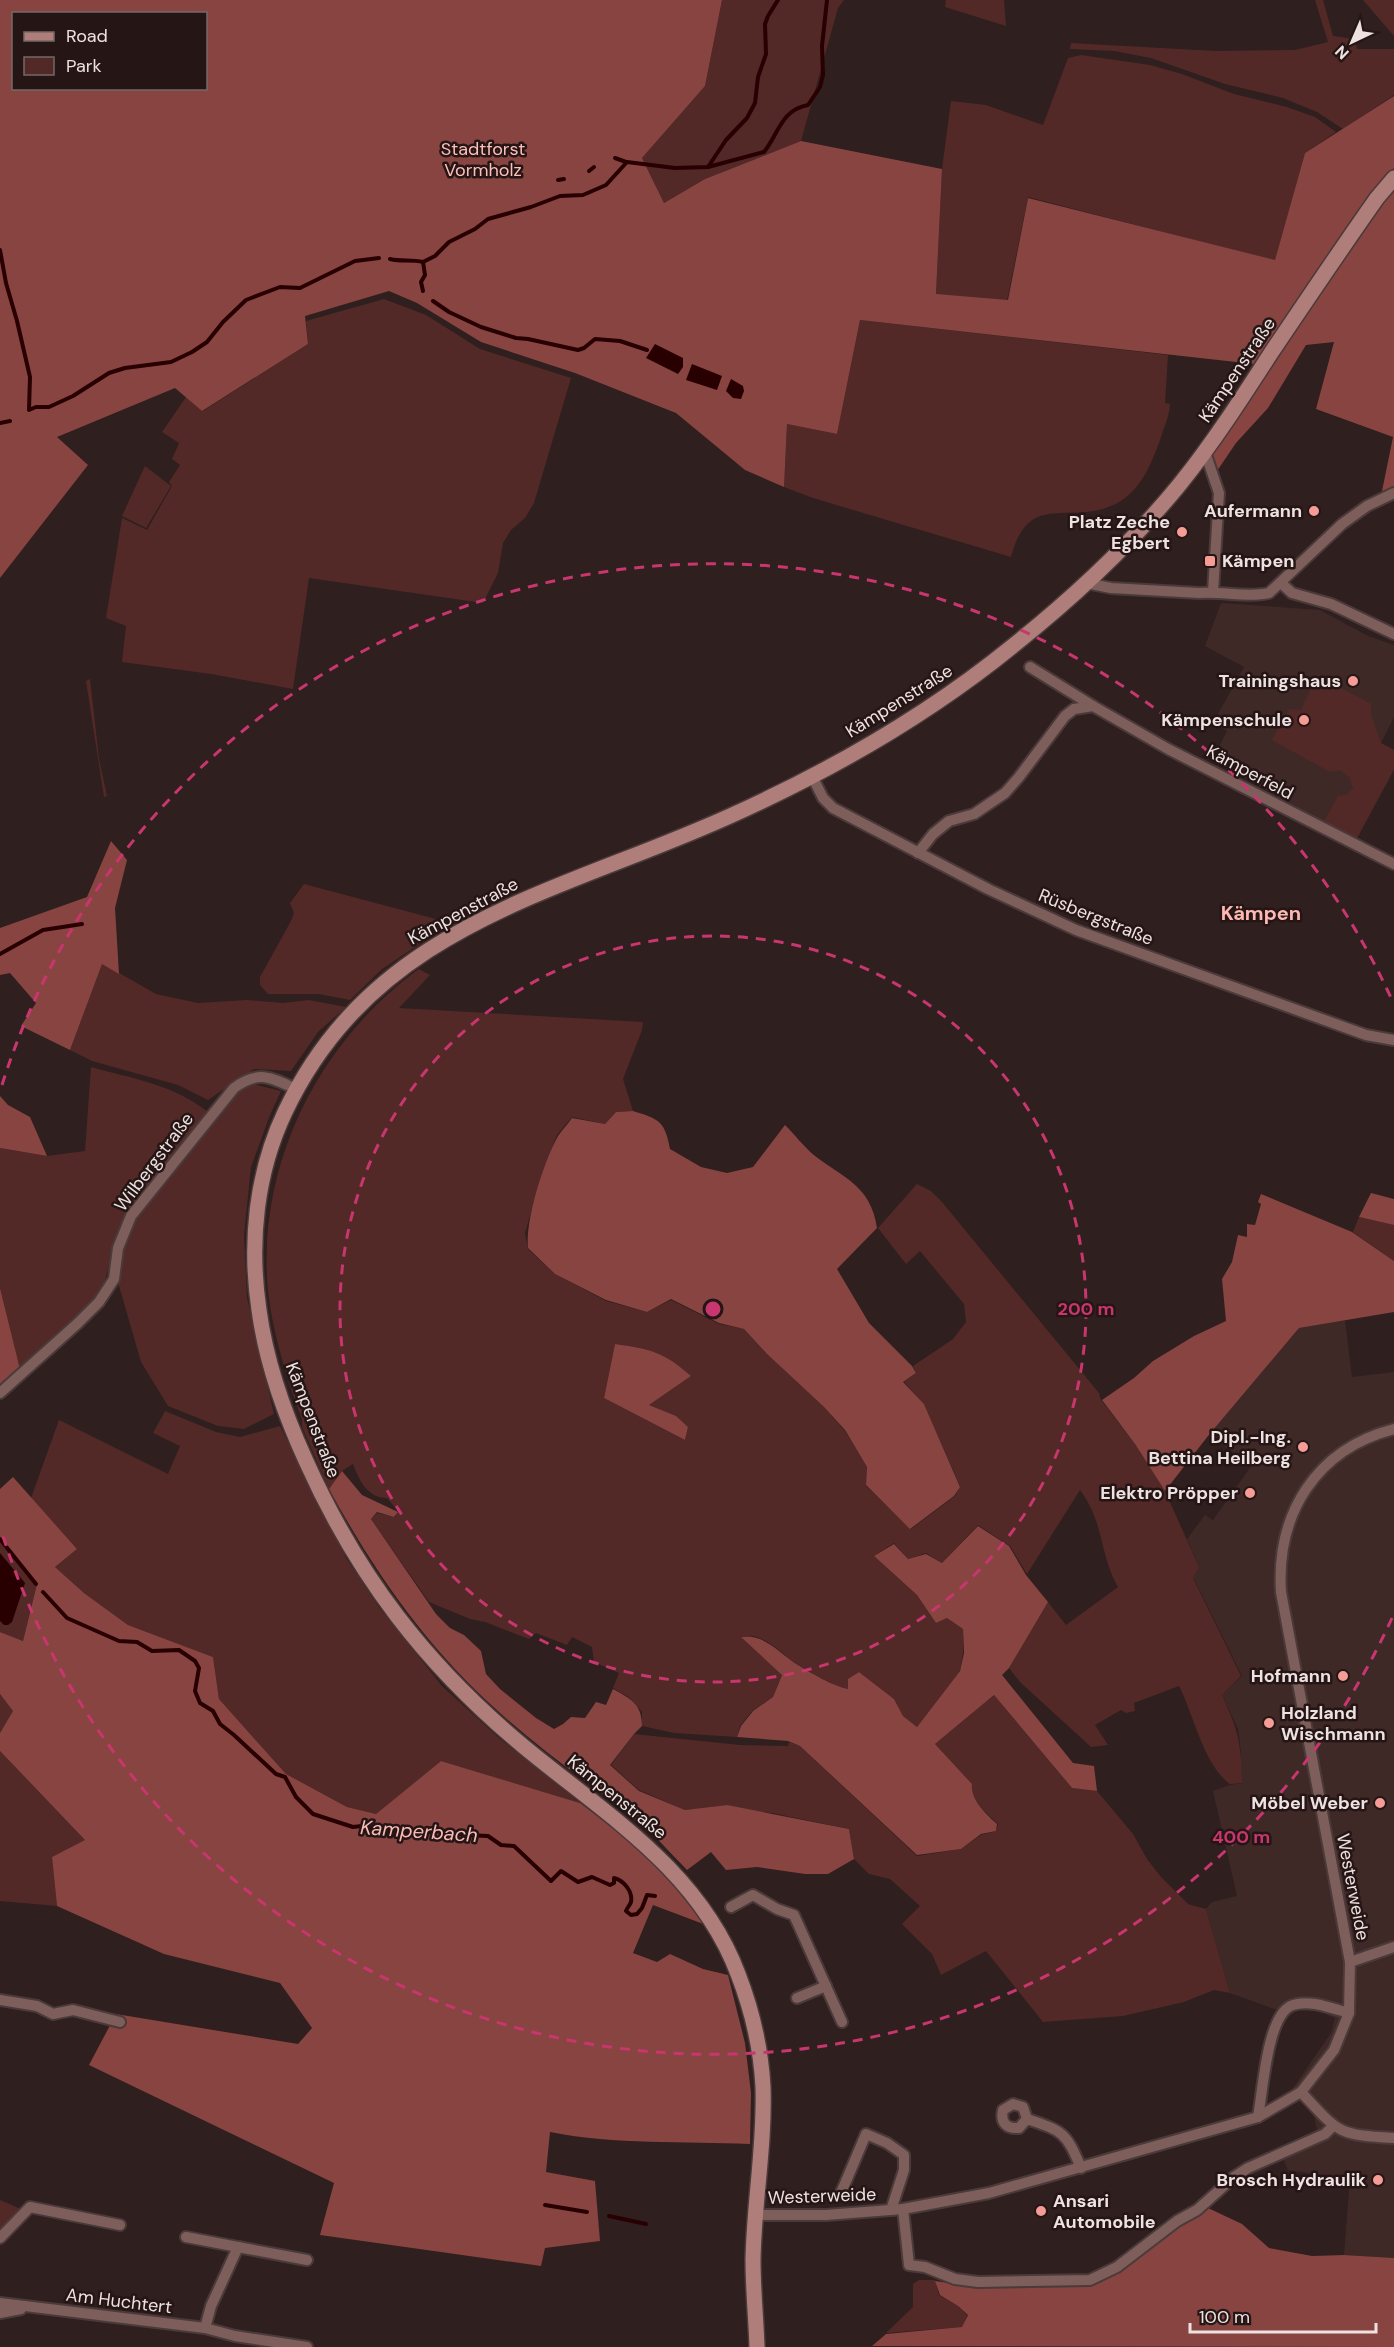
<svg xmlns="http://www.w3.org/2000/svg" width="1394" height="2347" viewBox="0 0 1394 2347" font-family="'DM Sans',sans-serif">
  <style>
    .built { fill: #3f2927 }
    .green { fill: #522927; fill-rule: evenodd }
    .forest { fill: #884441; fill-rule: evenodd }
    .water { fill: #280001 }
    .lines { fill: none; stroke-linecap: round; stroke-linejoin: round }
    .stream { stroke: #280001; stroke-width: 4 }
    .street-casing { stroke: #4a3a39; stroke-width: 14 }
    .secondary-casing { stroke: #4a3a39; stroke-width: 18 }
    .street { stroke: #7d5e5b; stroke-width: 10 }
    .secondary { stroke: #b07e7a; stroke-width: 15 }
    .ring { fill: none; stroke: #c8366f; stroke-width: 3; stroke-dasharray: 10 8 }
    .poi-dot { fill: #f59c96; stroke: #251615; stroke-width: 2 }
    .labels { text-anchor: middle; stroke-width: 5; stroke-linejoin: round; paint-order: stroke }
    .park-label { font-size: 18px; fill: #febfba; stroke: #251615 }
    .street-label { font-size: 18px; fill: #ede2e1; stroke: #251615 }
    .poi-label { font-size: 18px; font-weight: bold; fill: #ede2e1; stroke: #251615; text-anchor: end }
    .neighbourhood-label { font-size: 20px; font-weight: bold; fill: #fdb8b3; stroke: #251615 }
    .water-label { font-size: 20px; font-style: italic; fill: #fabbb6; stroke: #251615 }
    .centre { fill: #c8366f; stroke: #251615; stroke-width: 3 }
    .ring-label { font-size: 18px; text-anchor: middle; font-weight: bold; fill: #c8366f; stroke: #251615; stroke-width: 5; stroke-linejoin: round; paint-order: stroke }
  </style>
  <rect width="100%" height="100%" fill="#2f1f1e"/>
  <g class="built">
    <path d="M1221,603L1320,610L1368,636L1394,645V717L1381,743L1394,750V770L1356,840L1212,760L1227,731L1213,723L1244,667L1205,646Z"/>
    <path d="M1345,1320L1352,1377L1394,1372V2258L1344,2255L1350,2179L1288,2170L1282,2157L1312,2138L1317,2130L1314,2116L1291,2091L1331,2033L1335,2018L1318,2011L1274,2009L1230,1993L1206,1909L1212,1902L1237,1896L1213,1791L1230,1785L1243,1783L1240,1772L1241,1753L1238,1729L1222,1695L1242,1676L1193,1577L1199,1567L1187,1539L1205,1515L1213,1520L1252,1465L1208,1436L1299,1328Z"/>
  </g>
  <g class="green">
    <path d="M722,0H844L838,8L801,141L705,179L664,203L642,158L705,86Z"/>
    <path d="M946,0H1004L1006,26L945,7Z"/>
    <path d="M1315,0H1323L1333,36L1355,39L1357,49H1394V95L1343,129L1317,112L1283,98L1225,84L1151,58L1114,51L1070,49L1071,43L1216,51L1295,50L1328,42Z"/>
    <path d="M1363,0H1394V36Z"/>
    <path d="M1081,55L1150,65L1182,74L1234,94L1287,107L1315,117L1336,132L1305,153L1275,261L1028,197L1007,301L936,295L942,169L951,101L986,105L1043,125L1068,58Z"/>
    <path d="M384,299L426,315L480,349L571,378L534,503L525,518L511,530L503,543L498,573L483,603L309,578L293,689L211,674L122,662L126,626L106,618L122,518L147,530L172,486L169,482L180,465L172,459L179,443L162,432L186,397L203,411L308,344L306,321Z"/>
    <path d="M860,320L1168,355L1165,403L1170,404C1169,418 1164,427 1160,440C1146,479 1131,508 1086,512C1069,514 1045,510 1031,521C1019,531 1015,543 1011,557L813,498L784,487L787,424L837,434Z"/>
    <path d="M145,466L171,486L146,528L122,516Z"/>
    <path d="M1319,676L1371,704V714L1381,743L1394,750V769L1356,840L1324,822L1338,796L1346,795L1353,789L1350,778L1341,770L1330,772L1272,740L1289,709L1301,710L1314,682Z"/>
    <path d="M90,679L99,759L107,796L104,797L86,681Z"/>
    <path d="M304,884L451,923L382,969L350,1000L319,994H268L260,985V977L291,921L294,913L290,903Z"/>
    <path d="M102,963L156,994L198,1003L247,1000L283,1003L309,1000L346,1007L318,1032L291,1071L254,1069L208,1100L178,1085L92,1061L70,1050Z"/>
    <path d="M419,969L430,975L399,1008L643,1022L642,1030L623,1079L633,1111L616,1112L605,1124L572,1117L557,1135L542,1174L525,1233L528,1249L555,1274L606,1301L647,1312L671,1300L719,1324L744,1329L767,1354L824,1407L845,1431L867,1467L866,1486L911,1529L955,1496L960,1486L924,1404L904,1382L916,1373L913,1366L953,1339L966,1322L964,1304L920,1251L906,1264L878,1228L917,1184L931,1191L942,1202L1099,1393L1101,1400L1135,1444L1165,1491L1199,1567L1193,1578L1241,1676L1222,1695C1230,1713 1238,1730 1240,1750C1242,1761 1240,1771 1243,1783L1230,1784C1203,1764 1194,1715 1179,1686L1134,1703L1135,1711L1126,1713L1121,1710L1095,1725L1108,1745L1091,1747L1020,1682L1009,1668L1048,1602L1066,1625L1118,1587C1099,1554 1105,1524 1080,1490L1027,1574L1010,1546L978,1525L942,1563L926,1553L908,1559L894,1543L874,1556L917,1595L936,1623L947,1618L963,1629V1653L960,1671L917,1727L903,1716L894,1699L859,1672L848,1679V1689C834,1686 810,1672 797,1664C781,1654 762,1630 741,1637L782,1674L773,1697L752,1711L740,1726L737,1737L674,1733L642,1726V1712L630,1698L613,1688L619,1673L594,1662L592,1647L572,1637L567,1645L536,1633L529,1639L485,1622L470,1619L429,1602L371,1519L377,1513L395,1517L398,1511L387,1498C367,1498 359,1480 353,1464L342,1471L329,1489L302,1427V1420C289,1383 276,1345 270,1306C251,1176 314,1045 419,969ZM615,1344C651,1349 664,1352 691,1376L649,1405L675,1416L688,1427L685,1440L604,1398Z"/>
    <path d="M91,1067C134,1079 172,1084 208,1112L164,1168L115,1241L104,1285L92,1303L55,1340L20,1369L0,1288V1148L47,1156L85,1151Z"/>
    <path d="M249,1083L281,1091L270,1115L251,1167L244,1235L247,1298L274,1414L244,1429L218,1426L168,1406L141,1362L117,1279L122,1247L133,1220L212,1123L235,1091Z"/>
    <path d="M1359,1217L1394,1225V1261L1353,1232Z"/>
    <path d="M165,1411L216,1432L240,1437L280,1426L346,1558L378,1606L442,1686L500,1739L580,1803L441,1761L376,1814L347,1807L286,1774L219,1699L213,1657L128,1625L84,1593L55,1567L77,1549L31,1498L59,1420L168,1474L180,1446L153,1433Z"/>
    <path d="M0,1541L37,1584L23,1641L0,1632Z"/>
    <path d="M0,1694L13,1711L0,1733Z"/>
    <path d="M994,1695L1072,1788L1097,1791L1133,1834L1147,1859L1161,1877L1188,1904L1206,1909L1230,1993L1214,1990L1184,2002L1123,2016L1043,2022L986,1951L941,1975L932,1954L902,1924L920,1906L890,1879L869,1874L854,1859L849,1829L772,1813L747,1811L727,1805L685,1810L639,1790L611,1765L634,1734L740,1745L788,1746L789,1742L800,1746L917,1856L961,1849L981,1835L996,1831L998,1824C987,1814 970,1799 972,1784L935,1744Z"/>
    <path d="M0,1751L86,1841L52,1857L57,1906L0,1901Z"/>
    <path d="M0,2200L21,2209L0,2231Z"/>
    <path d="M919,2280H935L939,2295L958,2306L967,2315L963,2327L886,2333L913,2307V2284Z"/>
  </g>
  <g class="forest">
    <path d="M0,0H722L705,86L642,158L664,203L705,179L801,141L942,169L936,294L1008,300L1028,198L1275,260L1305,153L1394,96V168L1372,192L1254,364L860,320L837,434L787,424L784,487L745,470L676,413L575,373L481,342L417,303L389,291L305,316L308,344L202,411L175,388L57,437L88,465L0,578ZM14,14H206V88H14Z"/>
    <path d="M1394,184V490L1381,496L1393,437L1316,409L1334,342L1306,345L1268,408L1236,443L1217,471L1211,452Z"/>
    <path d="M111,841L127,860L115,908L119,974L102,964L70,1050L21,1026L36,1003L10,973L0,975V928L87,897Z"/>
    <path d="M0,1096L8,1105L30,1117L47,1156L0,1148Z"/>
    <path d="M633,1111C659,1119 665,1121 670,1149L701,1167L727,1173L753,1167L785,1125C795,1135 804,1147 815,1156C844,1178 871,1186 877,1228L837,1269L869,1323L912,1366L916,1373L903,1382L924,1404L960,1487L954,1496L910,1529L866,1485L867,1467L845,1430L824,1407L767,1354L744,1329L719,1323L671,1299L647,1312L606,1300L555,1274L528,1248C525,1220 544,1161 558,1136C562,1130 568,1124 572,1118L605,1124L616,1112Z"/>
    <path d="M1371,1193L1394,1199V1225L1359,1217Z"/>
    <path d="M1261,1194L1352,1232L1394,1261V1312L1299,1328L1208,1436L1165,1491L1135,1444L1102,1400L1134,1378L1153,1361L1194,1336L1226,1321L1222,1279L1232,1262L1238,1235L1247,1237V1224L1255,1225L1261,1204L1258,1202Z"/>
    <path d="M0,1288L20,1369L0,1387Z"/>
    <path d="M615,1344C651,1349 664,1352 691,1376L649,1405L676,1416L688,1427L685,1440L604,1398Z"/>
    <path d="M342,1471L362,1495L398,1512L394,1517L377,1512L371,1519L436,1614L450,1628L464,1635L481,1651L486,1674L500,1689L536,1718L554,1729L563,1724L571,1717L585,1718L596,1702L606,1705L613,1689C631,1699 642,1704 642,1726L634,1734L610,1765L639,1791L685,1810L727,1805L849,1829L854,1859L828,1874H805L757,1867L726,1870L711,1852L687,1870C674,1857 662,1843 649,1831C600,1790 546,1755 499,1712C427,1648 375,1573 329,1489Z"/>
    <path d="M13,1477L77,1549L55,1567L84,1593L128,1625L213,1657L219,1699L286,1774L347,1807L376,1814L441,1761L580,1803L621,1834L679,1886L706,1925L653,1905L633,1953L657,1962L670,1954L703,1969L728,1975L745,2043L751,2093L750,2144C683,2141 616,2145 550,2132L546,2172L595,2181L600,2241L545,2248L541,2266L320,2235L334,2183L89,2065L116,2014L298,2044L312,2028L280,1983L164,1954L57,1906L52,1857L85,1840L0,1751V1733L13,1711L0,1694V1632L23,1641L37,1584L0,1541V1489Z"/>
    <path d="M978,1526L1009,1546L1026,1575L1048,1602L1009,1668L1002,1675L1073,1763L1094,1766L1097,1791L1072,1788L994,1695L935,1744L972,1784C970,1799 987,1815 997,1824L996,1831L981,1834L961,1849L917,1855L800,1746L788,1741L737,1737L741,1726L753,1711L773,1697L782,1675L741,1637C764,1633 779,1653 798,1665C811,1673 833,1686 848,1689V1679L859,1672L894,1699L903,1716L917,1727L960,1671L964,1653L963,1629L947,1618L936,1623L917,1595L874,1556L894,1544L908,1559L926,1554L942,1563Z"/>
    <path d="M1208,2208L1242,2224L1269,2248L1312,2256L1344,2255L1394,2258V2347L872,2346L886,2334L962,2327L968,2315L958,2306L940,2295L935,2281L978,2287L1090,2284L1120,2272L1180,2224Z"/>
  </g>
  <g class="water">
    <path d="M655,344L683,358V367L678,374L646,358Z"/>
    <path d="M692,364L722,376L717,390L686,380Z"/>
    <path d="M731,379L743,386L744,391L741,399L733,398L726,391Z"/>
    <path d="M0,1553L25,1583L12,1622L8,1625H4L0,1621Z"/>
  </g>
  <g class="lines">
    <g class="stream">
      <path d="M615,158L626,162"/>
      <path d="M708,167L764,152C779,133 781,110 808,105L820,87L823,75L822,46L827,0"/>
      <path d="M589,171L594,167"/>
      <path d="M558,180L564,179"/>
      <path d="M0,250L6,283L17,321L30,377L29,410L36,407H49L73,396L109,373L125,368L171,362L192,352L207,342L223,322L246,300L280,287L300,288L355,261L379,258"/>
      <path d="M390,259C402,262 411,259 423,262L435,256L449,242L475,229L488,219L531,207L560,196L583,195L606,185L627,162L675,168L708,167L726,140L747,118L755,103L758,77L766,54L765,24L768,16L778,0"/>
      <path d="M423,291L421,282L425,275L423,262"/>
      <path d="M433,301L449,312L481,327L516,338L528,339L578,350L584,348L595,339L620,341L647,350"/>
      <path d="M0,423L10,421"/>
      <path d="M0,954L43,930L82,924"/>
      <path d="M0,1539L36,1584"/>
      <path d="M43,1592L67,1618L119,1641L137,1642L152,1651L179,1650L195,1661L199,1668L195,1691L200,1703L213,1711L220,1724L234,1735L276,1774L285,1777L296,1797L313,1814L353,1827L362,1826L393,1834L445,1831L464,1835L488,1836L501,1845L514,1846L551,1881L561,1871L578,1882L592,1877L610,1885L614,1883V1878C623,1880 633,1891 631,1902C630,1905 627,1908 626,1911L631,1915L637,1914L642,1908L647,1895L655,1896"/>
      <path d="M545,2205L587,2212"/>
      <path d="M609,2216L646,2224"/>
    </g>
    <defs>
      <g id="street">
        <path d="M1205,452L1219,493L1213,592"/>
        <path d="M1086,583L1111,588L1199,593C1222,591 1247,598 1269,593L1342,524L1367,506L1394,493"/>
        <path d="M1281,583L1292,593L1331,604L1394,634"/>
        <path d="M1030,667L1093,706"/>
        <path d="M812,776L823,798L833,808L988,889L1076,930L1366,1035L1394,1040"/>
        <path d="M918,853L933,834L949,821L974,814L1005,793L1019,777L1065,716L1074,709L1093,706L1168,749L1394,864"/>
        <path d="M0,1393L78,1323L99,1302L114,1279L118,1248L131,1216L234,1088C258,1070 271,1077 296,1089"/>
        <path d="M731,1907L753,1895L777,1909L794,1915L842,2022"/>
        <path d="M1350,1962L1394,1947"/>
        <path d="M797,1998L826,1986"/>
        <path d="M0,2000L37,2006L53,2014L73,2010L120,2022"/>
        <path d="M1301,2092C1339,2133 1337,2135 1394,2138"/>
        <path d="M1258,2117C1263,2091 1267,2013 1293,2005C1310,1999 1333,2009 1349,2013"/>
        <path d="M1027,2119L1023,2107L1013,2104L1003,2110C1000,2123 1007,2129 1019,2128L1027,2119C1063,2131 1066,2132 1081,2168"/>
        <path d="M841,2193L866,2134L887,2143L904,2155V2170L891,2210"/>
        <path d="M903,2209L909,2265L925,2267L955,2279L978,2282L1090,2280L1117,2267L1177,2221L1197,2210L1234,2177L1248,2168L1325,2134L1333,2126"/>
        <path d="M755,2215H826L903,2209L989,2193L1258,2117L1301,2092L1334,2050L1349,2013L1350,1962L1281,1592C1276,1514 1316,1449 1394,1429"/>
        <path d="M186,2237L238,2247L211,2306L205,2328"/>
        <path d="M0,2238L30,2207L120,2225"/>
        <path d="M238,2247L307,2260"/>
        <path d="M0,2303L205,2328L235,2336L307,2347"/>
        <path d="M0,2313L21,2309"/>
      </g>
      <path id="secondary" d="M757,2347C756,2318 753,2289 753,2260C754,2202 765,2145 763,2087C761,2049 752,2010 738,1974C699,1870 605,1814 523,1746C426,1665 358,1577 306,1461C284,1413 266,1362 259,1310C249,1243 256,1173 285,1112C375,923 558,894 730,816C830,771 928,715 1014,645C1074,597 1131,544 1180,484C1213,443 1242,398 1271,353C1306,301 1341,249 1377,198L1394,178"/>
    </defs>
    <use href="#street" class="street-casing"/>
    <use href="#secondary" class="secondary-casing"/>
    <use href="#street" class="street"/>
    <use href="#secondary" class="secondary"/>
  </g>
  <g class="ring">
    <circle cx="713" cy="1309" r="373"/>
    <path d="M1392 1618A746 746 0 0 1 2 1533M2 1085A746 746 0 0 1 1392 1000"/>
  </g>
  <g class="poi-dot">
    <circle cx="1314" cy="511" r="6"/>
    <circle cx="1182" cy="532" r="6"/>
    <rect x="1204" y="555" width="12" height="12" rx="3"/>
    <circle cx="1353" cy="681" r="6"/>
    <circle cx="1304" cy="720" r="6"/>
    <circle cx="1303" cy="1447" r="6"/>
    <circle cx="1250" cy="1493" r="6"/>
    <circle cx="1343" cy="1676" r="6"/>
    <circle cx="1269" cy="1723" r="6"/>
    <circle cx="1380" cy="1803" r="6"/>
    <circle cx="1378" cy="2180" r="6"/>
    <circle cx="1041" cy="2211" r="6"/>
  </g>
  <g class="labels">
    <g class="park-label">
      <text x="483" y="155">Stadtforst<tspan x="483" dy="21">Vormholz</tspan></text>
    </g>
    <g class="street-label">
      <text transform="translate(1237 370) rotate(-56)" y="6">Kämpenstraße</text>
      <text transform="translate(899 701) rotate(-32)" y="6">Kämpenstraße</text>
      <text transform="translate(1250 772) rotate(28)" y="6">Kämperfeld</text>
      <text transform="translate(463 911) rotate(-28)" y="6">Kämpenstraße</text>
      <text transform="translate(1096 917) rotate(22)" y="6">Rüsbergstraße</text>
      <text transform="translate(154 1162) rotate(-53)" y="6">Wilbergstraße</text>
      <text transform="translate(313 1420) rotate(69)" y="6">Kämpenstraße</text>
      <text transform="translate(617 1797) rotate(39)" y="6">Kämpenstraße</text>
      <text transform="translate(1353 1887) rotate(79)" y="6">Westerweide</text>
      <text transform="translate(822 2196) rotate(-2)" y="6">Westerweide</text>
      <text transform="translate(119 2301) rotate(7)" y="6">Am Huchtert</text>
    </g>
    <g class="poi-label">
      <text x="1302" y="517">Aufermann</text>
      <text x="1170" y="528">Platz Zeche<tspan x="1170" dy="21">Egbert</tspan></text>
      <text x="1222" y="567" text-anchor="start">Kämpen</text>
      <text x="1341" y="687">Trainingshaus</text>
      <text x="1292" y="726">Kämpenschule</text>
      <text x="1291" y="1443">Dipl.-Ing.<tspan x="1291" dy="21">Bettina Heilberg</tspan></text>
      <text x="1238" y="1499">Elektro Pröpper</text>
      <text x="1331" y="1682">Hofmann</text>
      <text x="1281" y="1719" text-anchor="start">Holzland<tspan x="1281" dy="21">Wischmann</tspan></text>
      <text x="1368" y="1809">Möbel Weber</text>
      <text x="1366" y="2186">Brosch Hydraulik</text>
      <text x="1053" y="2207" text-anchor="start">Ansari<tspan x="1053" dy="21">Automobile</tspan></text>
    </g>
    <g class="neighbourhood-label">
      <text x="1261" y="920">Kämpen</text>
    </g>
    <g class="water-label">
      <text transform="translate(419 1831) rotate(4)" y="7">Kamperbach</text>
    </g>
  </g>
  <circle cx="713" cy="1309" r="9" class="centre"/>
  <g class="ring-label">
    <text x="1086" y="1315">200 m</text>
    <text x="1241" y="1843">400 m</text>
  </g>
  <rect x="12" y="12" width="195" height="78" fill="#251615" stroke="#756867" stroke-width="1.5"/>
  <rect x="24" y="32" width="30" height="9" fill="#b07e7a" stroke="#756867" stroke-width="1.5"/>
  <text x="66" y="42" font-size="18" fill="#ede2e1">Road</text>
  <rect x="24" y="57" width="30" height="18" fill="#522927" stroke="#756867" stroke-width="1.5"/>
  <text x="66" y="72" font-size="18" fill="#ede2e1">Park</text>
  <g transform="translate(1352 42) rotate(224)" stroke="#251615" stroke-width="4.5" paint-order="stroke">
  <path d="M0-4.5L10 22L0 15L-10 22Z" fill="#ede2e1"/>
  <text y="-9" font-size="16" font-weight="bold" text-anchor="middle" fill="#ede2e1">N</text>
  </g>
  <path d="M1190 2323v9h186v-9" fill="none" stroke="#ede2e1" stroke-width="3"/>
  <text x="1199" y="2323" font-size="18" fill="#ede2e1" stroke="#251615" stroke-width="4.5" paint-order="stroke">100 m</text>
</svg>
